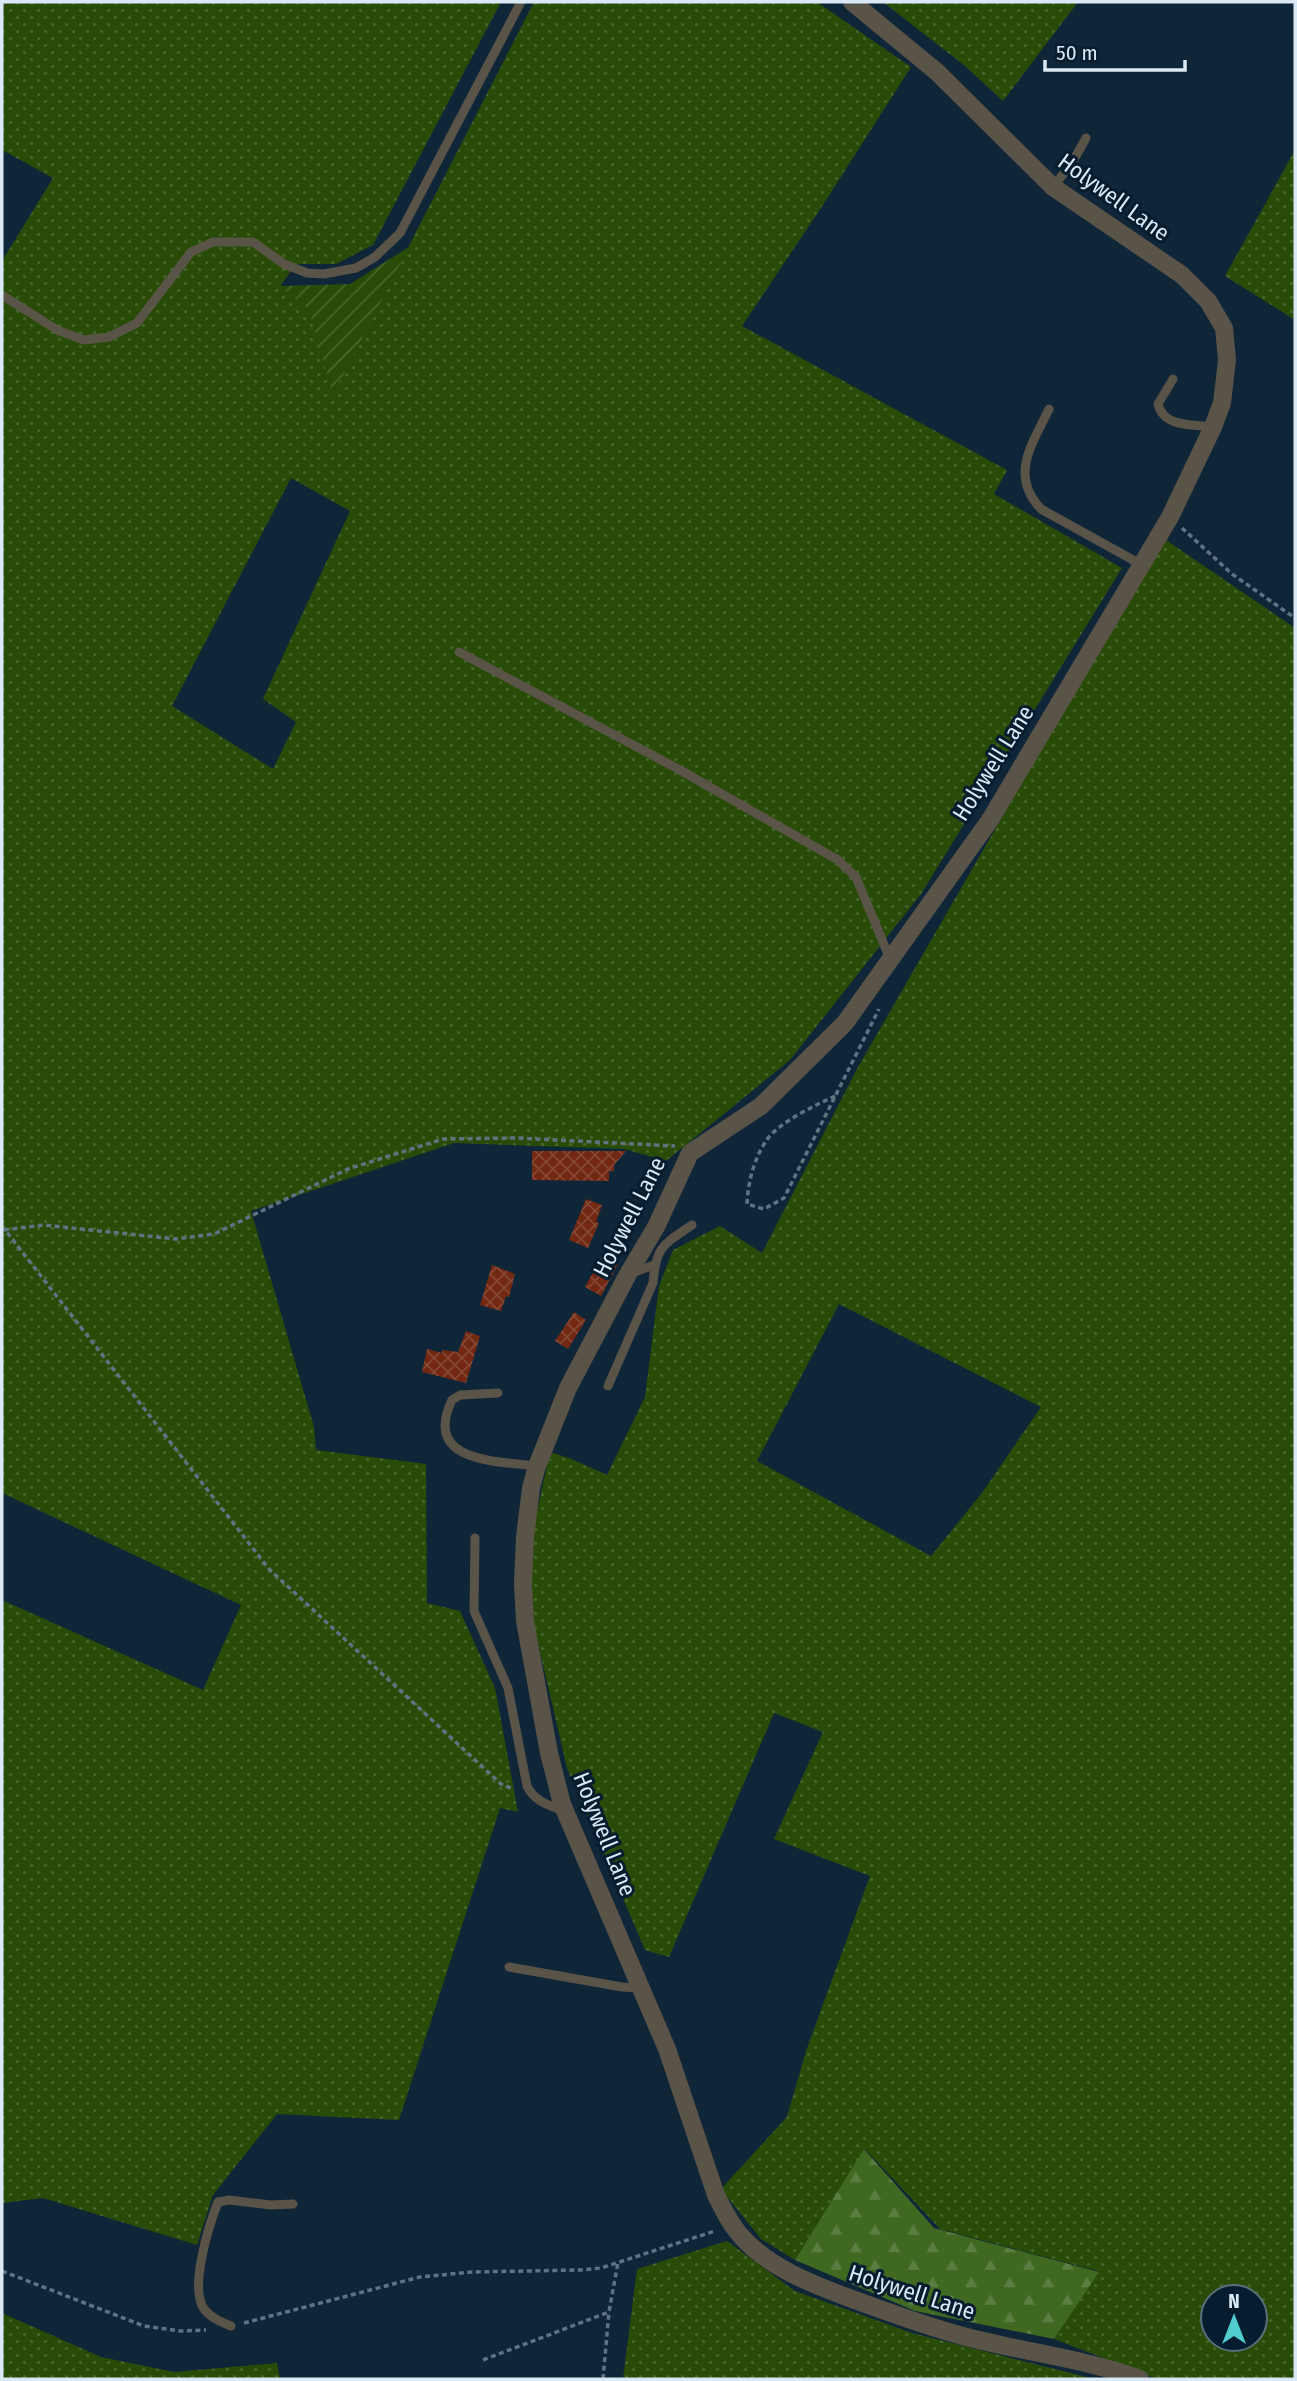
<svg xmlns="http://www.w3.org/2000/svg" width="1297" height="2381" viewBox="0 0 1297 2381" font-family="'Fira Sans Condensed',sans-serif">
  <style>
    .grass { fill: url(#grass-dots); fill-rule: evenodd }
    .forest { fill: url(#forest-firs) }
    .garden { fill: url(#garden-furrows) }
    .building { fill: url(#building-cross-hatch) }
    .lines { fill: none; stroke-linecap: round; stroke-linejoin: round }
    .path { stroke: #5f7383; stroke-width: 3.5; stroke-dasharray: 5 3.5; stroke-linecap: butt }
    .service { stroke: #5a5347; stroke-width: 9 }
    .minor { stroke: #5a5347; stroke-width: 18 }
    .labels { text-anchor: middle; stroke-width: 6; stroke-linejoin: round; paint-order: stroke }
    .street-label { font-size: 23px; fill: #dae9f5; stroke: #051d2f }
  </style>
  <defs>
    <pattern id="grass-dots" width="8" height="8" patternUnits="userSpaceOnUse" patternTransform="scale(1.75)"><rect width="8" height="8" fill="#284c07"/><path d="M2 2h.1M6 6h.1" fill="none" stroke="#47662c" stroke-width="1.8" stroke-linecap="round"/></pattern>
    <pattern id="forest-firs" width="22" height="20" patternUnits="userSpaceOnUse" patternTransform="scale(1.75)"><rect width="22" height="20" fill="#3f6821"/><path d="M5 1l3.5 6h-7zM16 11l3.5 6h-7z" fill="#5a7e42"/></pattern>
    <pattern id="garden-furrows" width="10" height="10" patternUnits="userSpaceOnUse" patternTransform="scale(1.75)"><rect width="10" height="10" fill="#284c07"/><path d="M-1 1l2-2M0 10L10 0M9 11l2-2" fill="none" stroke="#47662c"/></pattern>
    <pattern id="building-cross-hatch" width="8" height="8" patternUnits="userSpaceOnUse" patternTransform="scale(1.75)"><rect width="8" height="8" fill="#722811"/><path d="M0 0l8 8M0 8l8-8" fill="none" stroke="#864734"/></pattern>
  </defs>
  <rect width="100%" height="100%" fill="#0f2639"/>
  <g class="grass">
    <path d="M2,2H501L373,245L336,264H296L281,285L309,310L333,394L534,2H817L911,67L821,208L742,326L1007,470L994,494L1122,568L921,894L790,1060L666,1161L624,1149L454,1143L251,1211L314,1427L316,1450L426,1464L427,1603L460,1611L495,1688L518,1812L500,1808L399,2120L277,2114L213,2195L197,2245L43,2198L2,2203V1600L203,1690L241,1605L2,1493V1192L5,1193L2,1189V261L53,178L2,150ZM291,478L350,511L263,699L296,722L273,769L172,706Z"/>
    <path d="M883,2H1078L1003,101L965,66Z"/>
    <path d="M1295,150V320L1225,276Z"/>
    <path d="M1163,538L1295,628V2379H1157L1054,2339L1098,2271L940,2229L865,2149L795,2260L761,2239L721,2189L787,2117L806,2051L870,1876L774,1839L823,1732L774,1713L669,1957L645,1950L567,1768L531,1613L532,1534L550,1452L569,1458L607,1475L645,1397L659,1286L673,1250L720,1226L762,1253L858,1067ZM839,1304L1041,1407L982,1493L931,1556L757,1461ZM1213,2297H1255V2339H1213Z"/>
    <path d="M727,2241L795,2291L912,2333L1095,2379H623L637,2269Z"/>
    <path d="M2,2313L101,2357L174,2372L277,2363L280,2379H2Z"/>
  </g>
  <path class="forest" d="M864,2149L934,2228L1099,2272L1054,2339L915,2311L795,2260Z"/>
  <path class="garden" d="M409,247L333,395L309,310L280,286L350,284Z"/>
  <g class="building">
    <path d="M532,1151H626L614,1165V1171H609V1181L532,1180Z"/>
    <path d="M586,1199L602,1205L596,1222L599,1223L588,1248L569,1240Z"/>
    <path d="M602,1256L618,1264L601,1296L585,1287Z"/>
    <path d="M492,1265L515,1274L509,1297L506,1296L501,1311L480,1305Z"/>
    <path d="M574,1312L586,1320L568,1349L555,1341Z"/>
    <path d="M466,1331L480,1336L466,1383L422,1372L427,1349L442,1353V1350L458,1352Z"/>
  </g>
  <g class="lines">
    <g class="path">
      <path d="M1182,528L1232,574L1295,618"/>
      <path d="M835,1096C816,1105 777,1123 766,1141C754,1159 748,1182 747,1204L764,1209L784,1198L879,1009"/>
      <path d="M2,1226L269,1569L501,1784L513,1789"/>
      <path d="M4,1230L43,1225L176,1239L214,1234L348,1169L443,1139L517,1138L675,1146"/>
      <path d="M2,2271L144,2326L181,2331L206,2330"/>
      <path d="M244,2323L420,2277L472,2272L581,2270L601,2268L715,2231"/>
      <path d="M483,2360L609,2312L618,2262"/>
      <path d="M603,2379L609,2312"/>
    </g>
    <g class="service">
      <path d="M1053,187L1072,163L1086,138"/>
      <path d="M2,295L57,330L84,340L109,337L137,323L191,252L213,242H253L284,264L307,273L324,274L356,268L375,257L400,233L521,2"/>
      <path d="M1173,379L1158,404C1164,428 1192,424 1213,427"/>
      <path d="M1049,409C1032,445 1009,475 1041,509L1142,565"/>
      <path d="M459,652L680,770L838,860L856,877L890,959"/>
      <path d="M629,1274L654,1265"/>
      <path d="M608,1386L653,1283C656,1246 663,1245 692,1225"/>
      <path d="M498,1393L460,1395L452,1400C422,1463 497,1461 537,1466"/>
      <path d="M475,1538L474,1611L508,1688L527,1786C534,1801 548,1805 564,1811"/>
      <path d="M509,1967L622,1987L641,1988"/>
      <path d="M231,2326C221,2322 211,2318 204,2309C189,2288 209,2225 218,2202L229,2200L271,2205L293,2204"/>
    </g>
    <path class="minor" d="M852,2L937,72L1053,187L1182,275L1208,301L1224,328L1227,360L1222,403L1213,427L1170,517L990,820L845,1023L761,1106L690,1153L656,1227L628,1274L568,1388L537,1466L531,1488L525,1537L523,1584L525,1621L549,1753L562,1804L667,2049L716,2195C723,2209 730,2224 741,2236C769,2268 812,2284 852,2299C888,2312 925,2326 963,2336C1022,2352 1083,2358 1140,2379"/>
  </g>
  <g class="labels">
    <g class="street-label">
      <text transform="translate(1114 197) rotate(36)" y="8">Holywell Lane</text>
      <text transform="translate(993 763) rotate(-58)" y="8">Holywell Lane</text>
      <text transform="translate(629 1217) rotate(-63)" y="8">Holywell Lane</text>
      <text transform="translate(605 1834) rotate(68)" y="8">Holywell Lane</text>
      <text transform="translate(912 2292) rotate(18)" y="8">Holywell Lane</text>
    </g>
  </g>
  <rect width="1297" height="2381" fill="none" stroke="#dae9f5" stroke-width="7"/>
  <g transform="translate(1234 2318)"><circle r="33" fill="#051d2f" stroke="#5a6f7e" stroke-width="2"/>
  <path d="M0-5L12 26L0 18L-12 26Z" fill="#52cdcf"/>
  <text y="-10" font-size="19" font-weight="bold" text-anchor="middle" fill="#dae9f5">N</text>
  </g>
  <path d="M1045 60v10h140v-10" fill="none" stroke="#dae9f5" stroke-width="3.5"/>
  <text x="1056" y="60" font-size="21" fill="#dae9f5" stroke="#051d2f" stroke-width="5" paint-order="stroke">50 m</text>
</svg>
